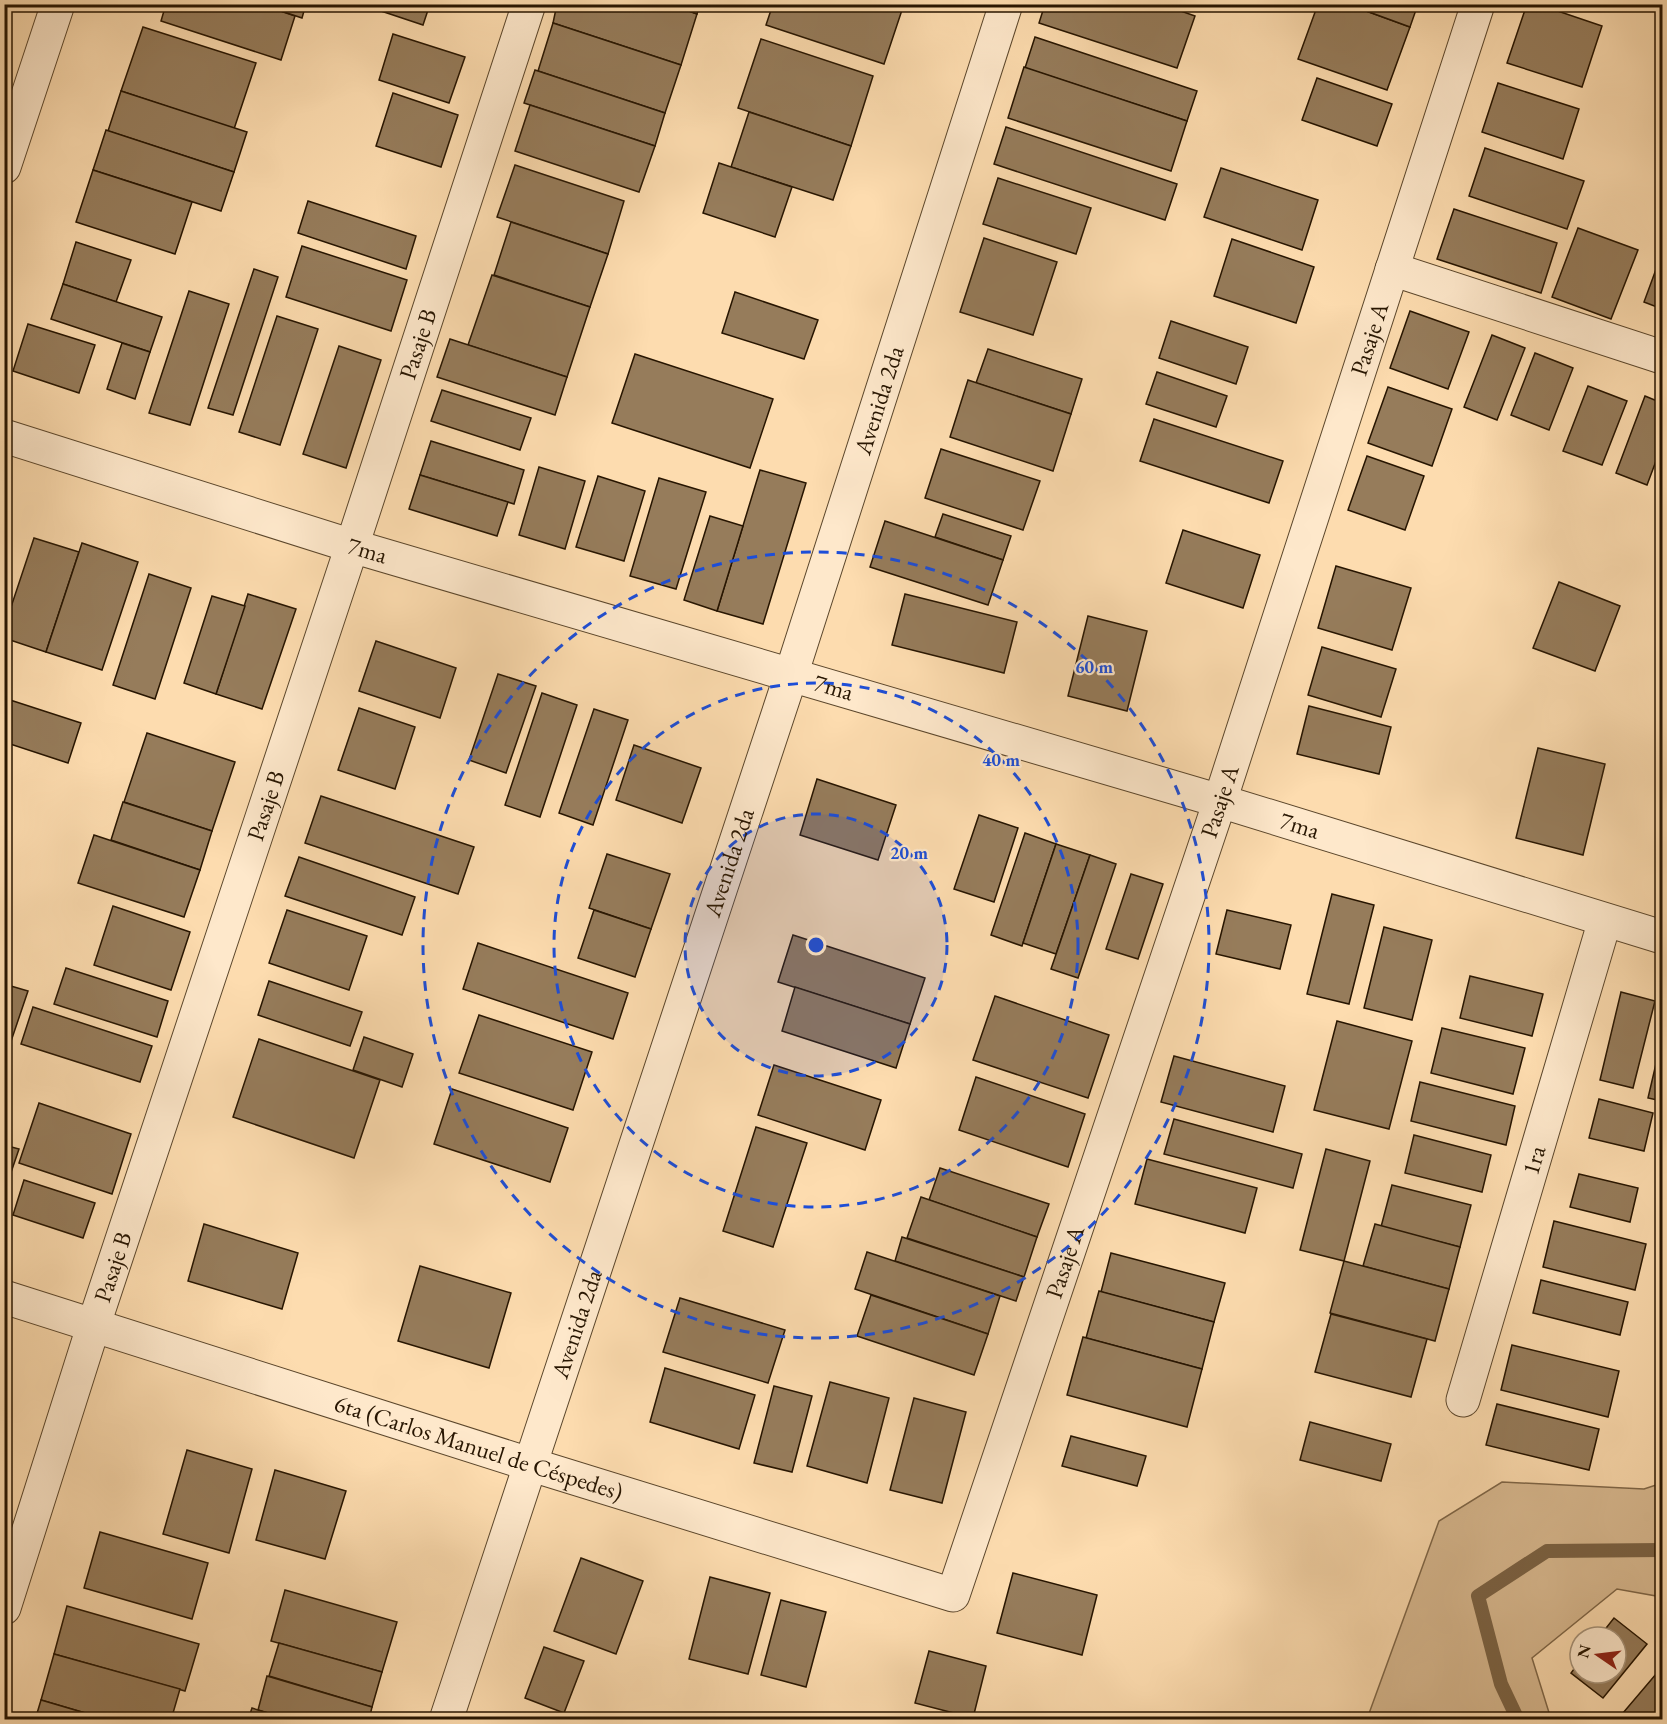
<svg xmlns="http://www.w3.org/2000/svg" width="1667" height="1724" viewBox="0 0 1667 1724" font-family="'EB Garamond',serif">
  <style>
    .green { fill: #d9ba91; stroke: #806849; stroke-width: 1.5 }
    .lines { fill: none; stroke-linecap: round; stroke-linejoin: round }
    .stream { stroke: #7c6446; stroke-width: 14 }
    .building { fill: #967c5b; stroke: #271501; stroke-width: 1.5 }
    .minor-casing { stroke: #5c472c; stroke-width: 35 }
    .minor { stroke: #fee8cb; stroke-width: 33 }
    .ring { fill: none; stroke: #1d4ed8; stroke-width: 3; stroke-dasharray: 10 8 }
    .labels { text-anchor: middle; stroke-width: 4.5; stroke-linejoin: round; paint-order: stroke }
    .street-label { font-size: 24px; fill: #271501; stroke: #fee8cb }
    .centre { fill: #1d4ed8; stroke: #fee8cb; stroke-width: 3 }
    .ring-label { font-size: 18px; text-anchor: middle; font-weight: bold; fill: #1d4ed8; stroke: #fee8cb; stroke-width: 4.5; stroke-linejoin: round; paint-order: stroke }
  </style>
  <rect width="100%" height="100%" fill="#fddcaf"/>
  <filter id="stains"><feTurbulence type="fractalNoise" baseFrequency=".00333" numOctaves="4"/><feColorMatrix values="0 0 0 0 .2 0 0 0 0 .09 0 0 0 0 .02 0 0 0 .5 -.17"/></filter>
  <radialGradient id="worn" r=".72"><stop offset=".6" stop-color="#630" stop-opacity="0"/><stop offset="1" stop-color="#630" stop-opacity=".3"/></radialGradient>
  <path class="green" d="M1502,1482L1644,1489L1662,1483V1597L1617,1589L1532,1658L1551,1719H1367L1439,1521Z"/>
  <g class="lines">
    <path class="stream" d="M1518,1720L1501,1684L1478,1596L1547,1551L1662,1550"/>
  </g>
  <g class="building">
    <path d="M166,4H260L295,16L281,60L161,21Z"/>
    <path d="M260,4H306L302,18Z"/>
    <path d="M360,4H430L423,25Z"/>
    <path d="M557,4H670L697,14L681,65L553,23Z"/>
    <path d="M670,4H700L697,14Z"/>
    <path d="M773,4H894L903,7L884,64L766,25Z"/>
    <path d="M1045,4H1161L1195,16L1177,68L1039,23Z"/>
    <path d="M1318,4H1347L1410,27L1387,90L1298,59Z"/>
    <path d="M1347,4H1418L1410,27Z"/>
    <path d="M1527,4H1537L1602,26L1582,87L1507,63Z"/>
    <path d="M553,23L681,65L665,113L538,71Z"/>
    <path d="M143,27L256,63L234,129L121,91Z"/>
    <path d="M393,34L465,57L449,103L379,80Z"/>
    <path d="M1035,37L1197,91L1187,121L1025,68Z"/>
    <path d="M761,39L873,76L851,146L738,108Z"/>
    <path d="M1024,67L1187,121L1171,171L1008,118Z"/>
    <path d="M535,70L665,113L655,146L524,103Z"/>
    <path d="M1317,78L1392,104L1377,146L1302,120Z"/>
    <path d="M1498,83L1579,109L1563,159L1482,132Z"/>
    <path d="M121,91L247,132L234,172L108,131Z"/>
    <path d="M393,93L458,115L441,167L376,146Z"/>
    <path d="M530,105L655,146L639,192L515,151Z"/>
    <path d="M749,112L851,146L833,200L731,167Z"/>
    <path d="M1006,127L1177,184L1165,220L994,164Z"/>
    <path d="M106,130L234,172L221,211L93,170Z"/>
    <path d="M1485,148L1584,181L1567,229L1469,196Z"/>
    <path d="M719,163L792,187L775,237L703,213Z"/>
    <path d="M515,165L624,201L608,254L497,217Z"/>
    <path d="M1221,168L1318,200L1302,250L1204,217Z"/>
    <path d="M93,170L192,202L175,254L76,222Z"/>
    <path d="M998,178L1091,208L1076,254L983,224Z"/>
    <path d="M308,201L416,236L406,269L298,233Z"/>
    <path d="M1454,209L1557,243L1541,293L1437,259Z"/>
    <path d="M511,222L608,254L590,307L494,275Z"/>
    <path d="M1578,228L1638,250L1611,319L1552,297Z"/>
    <path d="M984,238L1057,262L1033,335L960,312Z"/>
    <path d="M1232,239L1314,267L1296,323L1214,296Z"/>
    <path d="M76,242L131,260L116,302L63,284Z"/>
    <path d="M302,246L407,280L391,331L286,297Z"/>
    <path d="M1662,253V309L1644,302Z"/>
    <path d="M254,269L278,277L233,415L208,408Z"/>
    <path d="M492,275L590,307L567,377L468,345Z"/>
    <path d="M63,284L162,317L150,352L51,319Z"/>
    <path d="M189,291L229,304L190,425L149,413Z"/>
    <path d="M735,292L818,320L804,359L722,333Z"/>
    <path d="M1410,311L1469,332L1448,389L1390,368Z"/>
    <path d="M277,316L318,329L280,445L239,432Z"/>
    <path d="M1171,321L1248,347L1236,384L1159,358Z"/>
    <path d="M28,324L95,345L79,393L13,371Z"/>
    <path d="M1492,335L1525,348L1497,420L1464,407Z"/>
    <path d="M450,339L567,377L555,415L437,377Z"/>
    <path d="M122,343L150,352L135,399L107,389Z"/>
    <path d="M339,346L381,360L346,468L303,454Z"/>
    <path d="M988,349L1082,379L1071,414L976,383Z"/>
    <path d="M1535,353L1573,368L1549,430L1511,415Z"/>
    <path d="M635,354L773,399L750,468L612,423Z"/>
    <path d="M1157,372L1227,396L1216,427L1146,404Z"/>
    <path d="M968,380L1071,414L1053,471L950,437Z"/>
    <path d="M1588,386L1627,401L1602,465L1563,451Z"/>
    <path d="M1388,387L1452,409L1432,466L1368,443Z"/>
    <path d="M442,390L531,418L520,450L431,421Z"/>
    <path d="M1645,396L1662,403V445L1647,485L1616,473Z"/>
    <path d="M1154,419L1283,461L1269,503L1140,461Z"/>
    <path d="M431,441L524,470L514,504L420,475Z"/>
    <path d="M941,449L1040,481L1023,530L925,498Z"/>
    <path d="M1367,456L1424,476L1405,530L1348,510Z"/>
    <path d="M539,467L585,481L565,549L519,535Z"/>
    <path d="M760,470L806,483L763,624L717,611Z"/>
    <path d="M420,475L508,502L497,536L409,509Z"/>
    <path d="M598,476L645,491L624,561L576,547Z"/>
    <path d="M659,478L706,492L676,589L630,576Z"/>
    <path d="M943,514L1011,536L1003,560L935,537Z"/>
    <path d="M710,516L743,526L717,611L684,600Z"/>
    <path d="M885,521L1003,560L988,605L870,567Z"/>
    <path d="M1183,530L1260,555L1243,608L1166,583Z"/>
    <path d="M34,538L79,552L46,652L4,638V628Z"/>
    <path d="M82,543L138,562L102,670L46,652Z"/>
    <path d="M1336,566L1411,588L1392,650L1318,628Z"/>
    <path d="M149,574L191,588L155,699L113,685Z"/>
    <path d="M1559,582L1620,606L1595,671L1533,648Z"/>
    <path d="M248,594L296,609L262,709L216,694Z"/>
    <path d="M905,594L1017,622L1004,673L892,645Z"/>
    <path d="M212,596L245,606L216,694L184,683Z"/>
    <path d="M1088,616L1147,631L1127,711L1068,696Z"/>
    <path d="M376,641L456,668L440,718L359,691Z"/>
    <path d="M1322,647L1396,669L1381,717L1308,695Z"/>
    <path d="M498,674L536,686L506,773L469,760Z"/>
    <path d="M542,693L577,705L540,817L505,805Z"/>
    <path d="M4,698L81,723L68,763L4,742Z"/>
    <path d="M1309,706L1391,727L1379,774L1297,754Z"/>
    <path d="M359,708L415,727L395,789L338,770Z"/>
    <path d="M594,709L628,720L593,825L559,813Z"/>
    <path d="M147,733L235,762L212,831L124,802Z"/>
    <path d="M634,745L701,768L682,823L616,800Z"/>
    <path d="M1538,748L1605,764L1583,855L1516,838Z"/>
    <path d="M817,779L896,805L878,860L800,835Z"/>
    <path d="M321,796L474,847L458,894L305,843Z"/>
    <path d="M123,802L212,831L200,870L111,840Z"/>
    <path d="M979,815L1018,828L994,902L954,889Z"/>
    <path d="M1025,833L1056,844L1022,946L991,935Z"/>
    <path d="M94,835L200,870L184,917L78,883Z"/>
    <path d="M1056,844L1090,855L1056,954L1023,943Z"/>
    <path d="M607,854L670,874L651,929L589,908Z"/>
    <path d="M1090,855L1116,864L1078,978L1051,969Z"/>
    <path d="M299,857L415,897L402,935L285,896Z"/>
    <path d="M1131,874L1163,884L1138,959L1106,949Z"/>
    <path d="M1332,894L1374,905L1349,1004L1307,994Z"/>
    <path d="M113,906L190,932L171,990L94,965Z"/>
    <path d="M287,910L367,936L349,990L269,963Z"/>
    <path d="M594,910L651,929L635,977L578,958Z"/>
    <path d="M1227,910L1291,925L1280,969L1216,954Z"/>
    <path d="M1384,927L1432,940L1412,1020L1364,1008Z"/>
    <path d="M793,935L925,978L910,1024L778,982Z"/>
    <path d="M478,943L628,993L613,1039L463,989Z"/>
    <path d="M66,968L168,1001L157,1037L54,1004Z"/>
    <path d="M1470,976L1543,994L1532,1036L1460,1018Z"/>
    <path d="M269,981L362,1012L350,1046L258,1015Z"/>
    <path d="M4,984L28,991L4,1062Z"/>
    <path d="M795,987L910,1024L896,1068L782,1031Z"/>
    <path d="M1621,992L1655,1001L1633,1088L1600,1080Z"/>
    <path d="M995,996L1109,1035L1088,1098L973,1060Z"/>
    <path d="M33,1007L152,1046L140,1082L21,1044Z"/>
    <path d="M479,1015L592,1052L573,1110L459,1073Z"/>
    <path d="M1337,1021L1412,1041L1389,1129L1314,1110Z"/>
    <path d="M1442,1028L1525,1048L1513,1094L1431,1073Z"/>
    <path d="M364,1037L413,1054L402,1087L353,1070Z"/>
    <path d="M1662,1038V1101L1648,1098Z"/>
    <path d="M259,1039L380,1080L354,1158L233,1117Z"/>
    <path d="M1174,1056L1285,1086L1273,1132L1161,1102Z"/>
    <path d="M774,1065L881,1100L865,1150L758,1115Z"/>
    <path d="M976,1077L1085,1114L1068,1167L959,1130Z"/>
    <path d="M1420,1082L1515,1106L1506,1145L1411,1121Z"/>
    <path d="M452,1089L568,1128L550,1182L434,1144Z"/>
    <path d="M1599,1099L1653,1113L1644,1151L1589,1138Z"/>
    <path d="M39,1103L131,1134L112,1194L19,1163Z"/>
    <path d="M1174,1119L1302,1154L1293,1188L1164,1154Z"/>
    <path d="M756,1127L807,1143L773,1247L723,1231Z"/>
    <path d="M1414,1135L1491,1155L1482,1192L1405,1173Z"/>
    <path d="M4,1145L19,1149L4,1193Z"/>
    <path d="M1326,1149L1370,1161L1344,1261L1300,1250Z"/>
    <path d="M1147,1159L1257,1188L1245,1233L1135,1204Z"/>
    <path d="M940,1168L1049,1204L1037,1237L929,1200Z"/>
    <path d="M1579,1174L1638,1188L1630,1222L1570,1207Z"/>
    <path d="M24,1180L95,1203L83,1238L13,1215Z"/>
    <path d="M1392,1185L1471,1205L1460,1247L1381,1227Z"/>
    <path d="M921,1197L1037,1237L1024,1277L907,1238Z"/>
    <path d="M1554,1221L1646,1244L1635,1290L1543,1267Z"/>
    <path d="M204,1224L298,1253L282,1309L188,1281Z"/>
    <path d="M1375,1224L1460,1247L1449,1289L1363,1266Z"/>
    <path d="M902,1237L1024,1277L1016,1301L895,1261Z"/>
    <path d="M867,1252L1000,1296L988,1334L855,1289Z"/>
    <path d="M1111,1253L1225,1283L1214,1322L1101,1292Z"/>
    <path d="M1344,1261L1449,1289L1435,1341L1330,1313Z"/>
    <path d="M420,1266L511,1293L489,1368L398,1341Z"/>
    <path d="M1541,1280L1628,1302L1620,1335L1533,1313Z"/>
    <path d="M1099,1291L1214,1322L1202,1369L1086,1338Z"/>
    <path d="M871,1295L988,1334L974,1375L857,1336Z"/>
    <path d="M680,1298L785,1330L768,1383L663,1352Z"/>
    <path d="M1331,1314L1427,1339L1411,1397L1315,1372Z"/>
    <path d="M1083,1337L1202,1369L1187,1427L1067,1395Z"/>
    <path d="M1512,1345L1619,1371L1608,1417L1501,1390Z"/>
    <path d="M665,1368L755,1395L739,1449L650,1422Z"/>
    <path d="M830,1382L889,1398L867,1483L807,1466Z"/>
    <path d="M774,1386L812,1396L792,1472L754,1463Z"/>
    <path d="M914,1398L966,1412L942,1503L890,1490Z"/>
    <path d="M1497,1404L1599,1429L1589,1470L1486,1445Z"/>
    <path d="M1310,1422L1391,1444L1381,1481L1300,1460Z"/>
    <path d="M1071,1436L1146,1456L1137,1486L1062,1466Z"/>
    <path d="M187,1450L252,1469L229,1553L163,1534Z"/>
    <path d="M275,1470L346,1491L325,1559L256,1540Z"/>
    <path d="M100,1532L208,1563L192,1619L84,1588Z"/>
    <path d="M581,1558L643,1581L616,1654L554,1631Z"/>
    <path d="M1013,1573L1097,1595L1082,1655L997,1633Z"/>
    <path d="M710,1577L770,1593L748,1674L689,1659Z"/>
    <path d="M285,1590L397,1622L382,1672L271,1641Z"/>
    <path d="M781,1600L826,1612L806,1687L761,1675Z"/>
    <path d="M67,1606L199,1644L185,1691L54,1654Z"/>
    <path d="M1614,1618L1647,1644L1603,1698L1571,1673L1580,1661V1673H1616V1637H1599Z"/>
    <path d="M279,1643L382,1672L372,1707L269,1676Z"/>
    <path d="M544,1647L584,1661L564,1713L525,1698Z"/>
    <path d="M929,1651L986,1666L973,1718L915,1703Z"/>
    <path d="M54,1654L180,1689L171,1720H109L41,1700Z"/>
    <path d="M1662,1667V1720H1617Z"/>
    <path d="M267,1676L372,1707L369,1720H291L258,1710Z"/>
    <path d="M41,1700L109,1720H35Z"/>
    <path d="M252,1708L258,1710L291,1720H248Z"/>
  </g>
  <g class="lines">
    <defs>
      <g id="minor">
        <path d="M4,167L58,4"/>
        <path d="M1392,269L1662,357"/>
        <path id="s1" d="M4,436L352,546L1220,801L1662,937"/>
        <path id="s2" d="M4,1297L529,1464L953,1595L1220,801L1478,4"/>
        <path id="s3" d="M1463,1400L1605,920"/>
        <path id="s4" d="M4,1608L94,1324L352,546L529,4"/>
        <path id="s5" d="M446,1720L791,675L1006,4"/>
      </g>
    </defs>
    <use href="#minor" class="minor-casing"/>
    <use href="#minor" class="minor"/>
  </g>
  <circle cx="816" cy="945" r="131" fill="#1d4ed8" fill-opacity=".12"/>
  <g class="ring">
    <circle cx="816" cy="945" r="131"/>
    <circle cx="816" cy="945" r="262"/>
    <circle cx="816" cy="945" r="393"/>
  </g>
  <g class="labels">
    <g class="street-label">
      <text dy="8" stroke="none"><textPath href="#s2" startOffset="2318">Pasaje A</textPath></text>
      <text dy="8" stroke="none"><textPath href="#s4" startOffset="1330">Pasaje B</textPath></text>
      <text dy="8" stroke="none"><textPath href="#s5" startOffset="1389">Avenida 2da</textPath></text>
      <text dy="8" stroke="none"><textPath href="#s1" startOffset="381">7ma</textPath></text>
      <text dy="8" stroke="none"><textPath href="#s1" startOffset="867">7ma</textPath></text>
      <text dy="8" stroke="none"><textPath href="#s2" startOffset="1832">Pasaje A</textPath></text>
      <text dy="8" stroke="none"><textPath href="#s4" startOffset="844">Pasaje B</textPath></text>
      <text dy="8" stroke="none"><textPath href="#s1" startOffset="1353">7ma</textPath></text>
      <text dy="8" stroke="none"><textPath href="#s5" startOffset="903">Avenida 2da</textPath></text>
      <text dy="8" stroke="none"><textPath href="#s3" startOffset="250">1ra</textPath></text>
      <text dy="8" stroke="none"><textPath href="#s2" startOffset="1346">Pasaje A</textPath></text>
      <text dy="8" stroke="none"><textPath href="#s4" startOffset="358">Pasaje B</textPath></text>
      <text dy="8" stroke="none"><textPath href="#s5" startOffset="417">Avenida 2da</textPath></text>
      <text dy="8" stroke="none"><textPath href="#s2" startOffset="498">6ta (Carlos Manuel de Céspedes)</textPath></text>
    </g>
  </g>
  <circle cx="816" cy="945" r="9" class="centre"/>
  <g class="ring-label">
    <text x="1094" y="673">60 m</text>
    <text x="1001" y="766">40 m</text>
    <text x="909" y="859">20 m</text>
  </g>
  <rect width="1667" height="1724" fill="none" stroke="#fddcaf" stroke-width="24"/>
  <rect x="6" y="6" width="1655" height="1712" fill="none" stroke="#271501" stroke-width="3"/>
  <rect x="12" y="12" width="1643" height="1700" fill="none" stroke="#271501" stroke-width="1.5"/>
  <g transform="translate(1598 1655) rotate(284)"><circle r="28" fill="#fee8cb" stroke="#a8947a" stroke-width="1.5"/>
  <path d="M0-4.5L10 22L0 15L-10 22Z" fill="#8f2418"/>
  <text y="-9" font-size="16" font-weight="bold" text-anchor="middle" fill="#271501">N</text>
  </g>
  <rect width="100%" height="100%" filter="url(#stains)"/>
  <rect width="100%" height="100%" fill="url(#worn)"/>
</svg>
